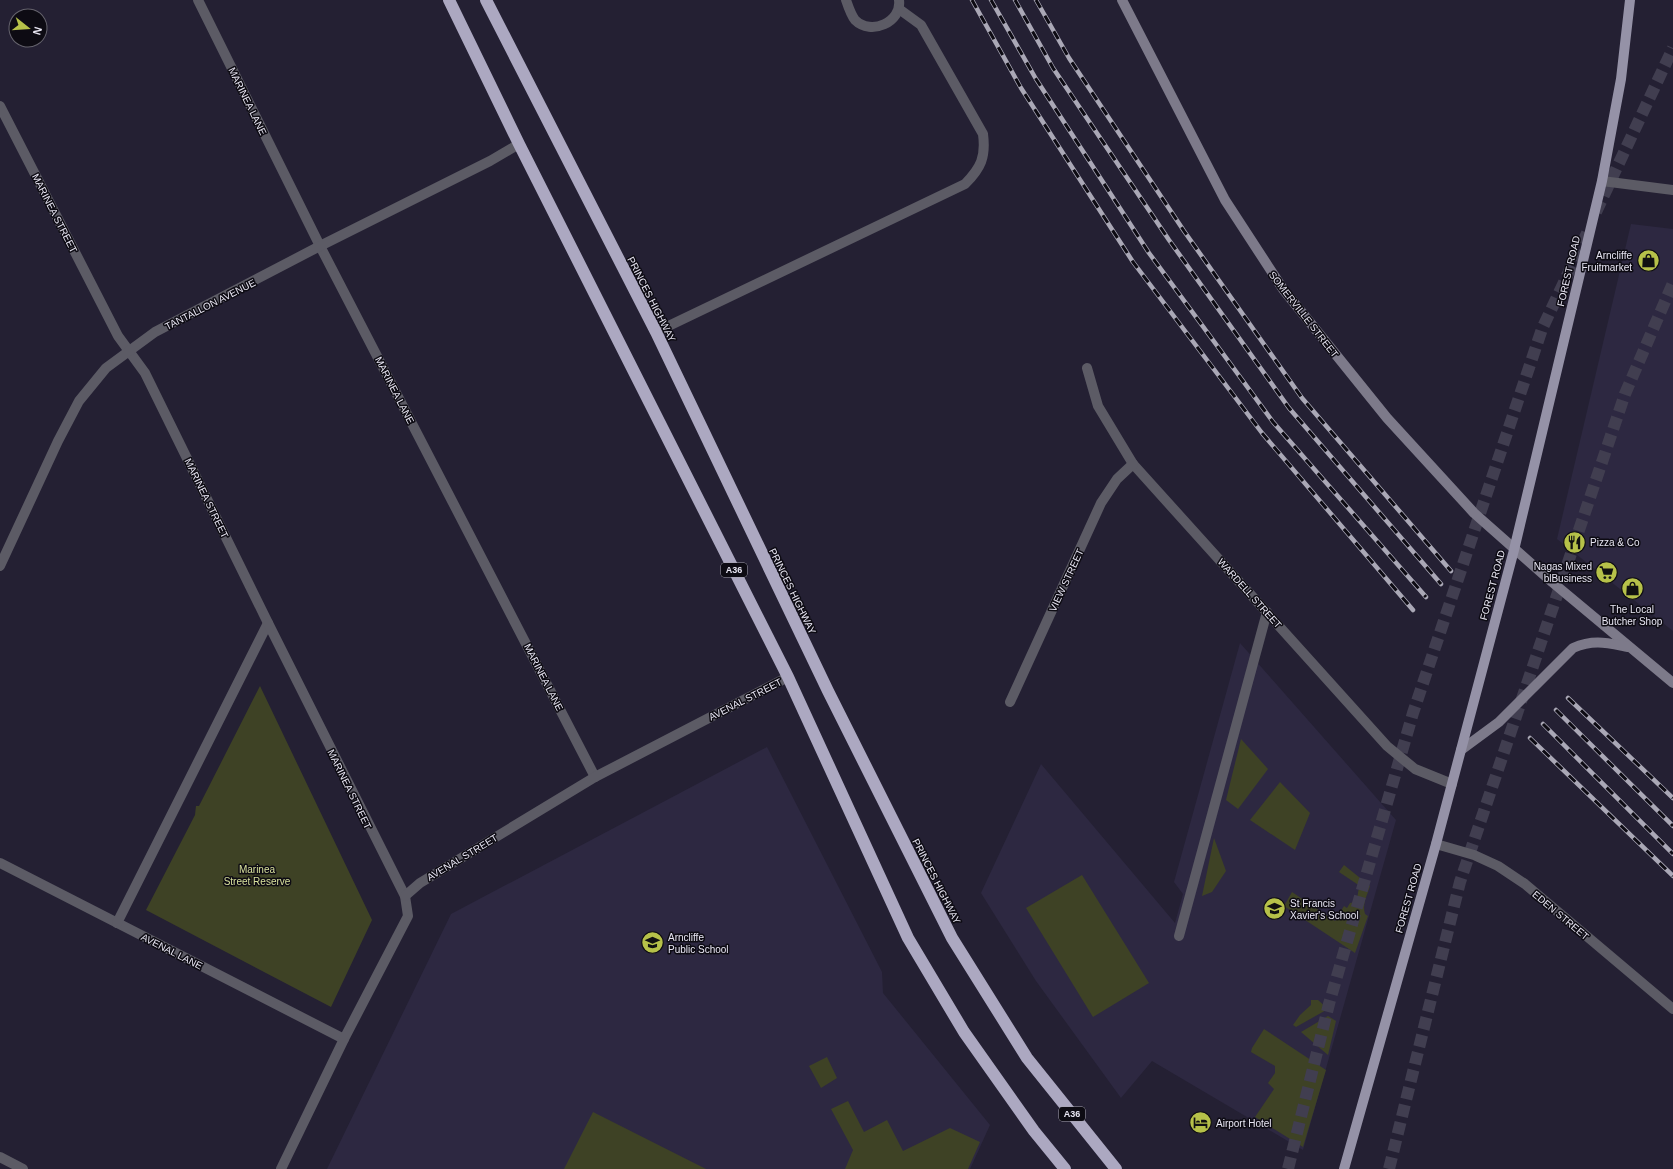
<svg xmlns="http://www.w3.org/2000/svg" width="1673" height="1169" viewBox="0 0 1673 1169" font-family="Helvetica,sans-serif">
  <style>
    .built { fill: #2d2841 }
    .green { fill: #3e4225 }
    .lines { fill: none; stroke-linecap: round; stroke-linejoin: round }
    .highway-tunnel { stroke: #413e50; stroke-width: 12; stroke-dasharray: 12 6; stroke-linecap: butt }
    .lane { stroke: #5c5b65; stroke-width: 10 }
    .street { stroke: #5c5b65; stroke-width: 10 }
    .secondary { stroke: #7d7a8a; stroke-width: 10 }
    .primary { stroke: #9592a7; stroke-width: 10 }
    .highway { stroke: #aca8c1; stroke-width: 12 }
    .rail-casing { stroke: #aaa8b6; stroke-width: 4.5 }
    .rail { stroke: #0d0b13; stroke-width: 3; stroke-dasharray: 9; stroke-linecap: butt }
    .labels { text-anchor: middle; stroke-width: 3; stroke-linejoin: round; paint-order: stroke }
    .shield { fill: #0d0b13; stroke: #a6a4b0; stroke-width: 1 }
    .shield-label { font-size: 9px; font-weight: bold; fill: #e8e6f3 }
    .street-label { font-size: 10px; fill: #e8e6f3; stroke: #0d0b13 }
    .poi-label { font-size: 10px; fill: #e8e6f3; stroke: #0d0b13; text-anchor: start }
    .park-label { font-size: 10px; fill: #d7e09c; stroke: #0d0b13 }
  </style>
  <rect width="100%" height="100%" fill="#242033"/>
  <g class="built">
    <path d="M1631,224L1673,229V631L1557,539Z"/>
    <path d="M1240,643L1396,820L1303,1150L1152,1061L1121,1098L1036,981L981,893L1041,764L1175,923L1183,894L1174,882Z"/>
    <path d="M767,747L882,972L883,993L990,1125L970,1169H327L451,914Z"/>
  </g>
  <g class="green">
    <path d="M260,686L372,920L331,1007L146,910L195,815L196,806H199Z"/>
    <path d="M1241,739L1268,769L1238,809L1226,800Z"/>
    <path d="M1280,782L1310,813L1295,850L1250,820Z"/>
    <path d="M1214,838L1226,871L1212,892L1202,896Z"/>
    <path d="M1344,865L1370,886C1367,896 1362,904 1365,914L1368,916L1355,953L1284,906L1292,892L1335,921L1344,906L1347,908L1350,903L1355,902C1359,896 1357,892 1360,886L1339,872Z"/>
    <path d="M1082,875L1149,983L1093,1017L1026,908Z"/>
    <path d="M1311,1000H1318L1328,1009L1296,1027L1293,1025L1300,1015L1311,1005Z"/>
    <path d="M1328,1016L1336,1021L1328,1055L1301,1032Z"/>
    <path d="M1264,1029L1326,1070L1303,1147L1255,1117L1274,1089L1268,1083L1275,1073V1066L1251,1052L1252,1048Z"/>
    <path d="M827,1057L837,1078L821,1088L809,1066Z"/>
    <path d="M848,1101L864,1132L887,1120L903,1151L950,1128L980,1142L968,1169H845L853,1150L831,1109Z"/>
    <path d="M593,1112L706,1169H564Z"/>
  </g>
  <g class="lines">
    <g class="highway-tunnel">
      <path d="M1596,212L1673,48"/>
      <path d="M1288,1169L1329,1004L1413,713L1542,329L1589,229"/>
      <path d="M1389,1169L1460,882L1625,394L1673,283"/>
    </g>
    <g class="lane">
      <path d="M198,0L320,246L595,777"/>
      <path d="M0,863L344,1039"/>
      <path d="M117,923L268,623"/>
    </g>
    <g class="street">
      <path d="M846,0C848,6 851,15 855,20C871,36 902,22 899,0"/>
      <path d="M0,106L118,336L145,373L268,623L405,896L408,916L344,1039L281,1169"/>
      <path d="M1602,181L1673,190"/>
      <path d="M656,332L965,184C981,168 986,157 983,134L921,25L899,9"/>
      <path d="M1087,368L1098,406L1133,464L1387,746L1415,769L1452,784"/>
      <path d="M0,566L58,441L79,401L106,368L155,332L320,246L490,161L519,144"/>
      <path d="M1010,702L1101,503L1117,479L1133,464"/>
      <path d="M1436,844L1474,855L1498,866L1525,884L1673,1009"/>
      <path d="M405,896L420,883L595,777L788,677"/>
      <path d="M1179,936L1267,612"/>
      <path d="M0,1157L23,1169"/>
    </g>
    <g class="secondary">
      <path d="M1122,0L1225,200L1283,289L1387,418L1474,513L1552,582L1673,683"/>
      <path d="M1461,750L1499,722L1573,648C1594,639 1607,643 1628,647"/>
    </g>
    <path class="primary" d="M1344,1169L1436,844L1514,550L1602,181L1621,79L1630,0"/>
    <g class="highway">
      <path d="M449,0L519,144L788,677L908,938L964,1032L1034,1131L1065,1169"/>
      <path d="M486,0L656,332L828,691L952,938L1027,1058L1116,1169"/>
    </g>
    <defs>
      <g id="rail">
        <path d="M972,0L1021,88L1133,262L1262,433L1413,610"/>
        <path d="M991,0L1036,79L1149,253L1273,422L1426,597"/>
        <path d="M1015,0L1053,68L1169,240L1289,408L1441,584"/>
        <path d="M1036,0L1069,58L1184,231L1302,398L1451,571"/>
        <path d="M1568,698L1673,798"/>
        <path d="M1556,710L1673,826"/>
        <path d="M1543,724L1673,854"/>
        <path d="M1530,738L1673,876"/>
      </g>
    </defs>
    <use href="#rail" class="rail-casing"/>
    <use href="#rail" class="rail"/>
  </g>
  <defs>
    <symbol id="shop-disc" viewBox="-11 -11 22 22"><circle r="9.5" fill="#b6c149" stroke="#0d0b13"/><path d="M-5-2.5h2.3a2.7 3.5 0 0 1 5.4 0H5L5.5 6h-11ZM-1.5-2.5h3a1.5 2.3 0 0 0-3 0Z" fill="#111"/></symbol>
    <symbol id="restaurant-disc" viewBox="-11 -11 22 22"><circle r="9.5" fill="#b6c149" stroke="#0d0b13"/><path d="M-5-6h1v4h1v-4h1v4h1v-4h1v5L-1.5 .5V6h-2V.5L-5-1ZM5-6V6H3V1.5H1.5Q1.5-4 5-6Z" fill="#111"/></symbol>
    <symbol id="supermarket-disc" viewBox="-11 -11 22 22"><circle r="9.5" fill="#b6c149" stroke="#0d0b13"/><path d="M-6-5.5h2.5l.6 2H6L4.5 2H-2.5L-4.4-4H-6ZM-1.5 3.2a1.3 1.3 0 1 0 .1 0ZM3 3.2a1.3 1.3 0 1 0 .1 0Z" fill="#111"/></symbol>
    <symbol id="school-disc" viewBox="-11 -11 22 22"><circle r="9.5" fill="#b6c149" stroke="#0d0b13"/><path d="M0-5L7-2L0 1L-7-2ZM-4 1L0 2.5L4 1V4Q0 6-4 4Z" fill="#111"/></symbol>
    <symbol id="hotel-disc" viewBox="-11 -11 22 22"><circle r="9.5" fill="#b6c149" stroke="#0d0b13"/><path d="M-6-4.5h1.5V1H6V5H4.5V3h-9V5H-6ZM-4 0a1.8 1.8 0 1 1 3.6 0ZM.5 0V-2.5h3Q6-2.5 6 0Z" fill="#111"/></symbol>
  </defs>
  <g fill-rule="evenodd">
    <use href="#shop-disc" x="1636" y="248" width="25" height="25"/>
    <use href="#restaurant-disc" x="1562" y="530" width="25" height="25"/>
    <use href="#supermarket-disc" x="1594" y="560" width="25" height="25"/>
    <use href="#shop-disc" x="1620" y="576" width="25" height="25"/>
    <use href="#school-disc" x="1262" y="896" width="25" height="25"/>
    <use href="#school-disc" x="640" y="930" width="25" height="25"/>
    <use href="#hotel-disc" x="1188" y="1110" width="25" height="25"/>
  </g>
  <g class="labels">
    <g class="shield">
      <rect x="721" y="563" width="26" height="14" rx="3"/>
      <rect x="1059" y="1107" width="26" height="14" rx="3"/>
    </g>
    <g class="shield-label">
      <text x="734" y="573">A36</text>
      <text x="1072" y="1117">A36</text>
    </g>
    <g class="street-label">
      <text transform="translate(248 101) rotate(64)" y="4">MARINEA LANE</text>
      <text transform="translate(55 213) rotate(63)" y="4">MARINEA STREET</text>
      <text transform="translate(1568 271) rotate(-77)" y="4">FOREST ROAD</text>
      <text transform="translate(652 299) rotate(63)" y="4">PRINCES HIGHWAY</text>
      <text transform="translate(210 304) rotate(-27)" y="4">TANTALLON AVENUE</text>
      <text transform="translate(1304 314) rotate(52)" y="4">SOMERVILLE STREET</text>
      <text transform="translate(395 390) rotate(63)" y="4">MARINEA LANE</text>
      <text transform="translate(207 498) rotate(64)" y="4">MARINEA STREET</text>
      <text transform="translate(1066 580) rotate(-65)" y="4">VIEW STREET</text>
      <text transform="translate(1492 585) rotate(-75)" y="4">FOREST ROAD</text>
      <text transform="translate(793 591) rotate(64)" y="4">PRINCES HIGHWAY</text>
      <text transform="translate(1250 593) rotate(48)" y="4">WARDELL STREET</text>
      <text transform="translate(544 677) rotate(63)" y="4">MARINEA LANE</text>
      <text transform="translate(745 699) rotate(-27)" y="4">AVENAL STREET</text>
      <text transform="translate(350 789) rotate(64)" y="4">MARINEA STREET</text>
      <text transform="translate(462 857) rotate(-31)" y="4">AVENAL STREET</text>
      <text transform="translate(937 881) rotate(63)" y="4">PRINCES HIGHWAY</text>
      <text transform="translate(1408 898) rotate(-74)" y="4">FOREST ROAD</text>
      <text transform="translate(1561 915) rotate(40)" y="4">EDEN STREET</text>
      <text transform="translate(172 951) rotate(27)" y="4">AVENAL LANE</text>
    </g>
    <g class="poi-label">
      <text x="1632" y="259" text-anchor="end">Arncliffe<tspan x="1632" dy="12">Fruitmarket</tspan></text>
      <text x="1590" y="546">Pizza &amp; Co</text>
      <text x="1592" y="570" text-anchor="end">Nagas Mixed<tspan x="1592" dy="12">blBusiness</tspan></text>
      <text x="1632" y="613" text-anchor="middle">The Local<tspan x="1632" dy="12">Butcher Shop</tspan></text>
      <text x="1290" y="907">St Francis<tspan x="1290" dy="12">Xavier's School</tspan></text>
      <text x="668" y="941">Arncliffe<tspan x="668" dy="12">Public School</tspan></text>
      <text x="1216" y="1127">Airport Hotel</text>
    </g>
    <g class="park-label">
      <text x="257" y="873">Marinea<tspan x="257" dy="12">Street Reserve</tspan></text>
    </g>
  </g>
  <g transform="translate(28 28) rotate(107)"><circle r="19" fill="#0d0b13" stroke="#65636d"/>
  <path d="M0-3L7 15L0 10L-7 15Z" fill="#b6c149"/>
  <text y="-6" font-size="11" font-weight="bold" text-anchor="middle" fill="#e8e6f3">N</text>
  </g>
</svg>
